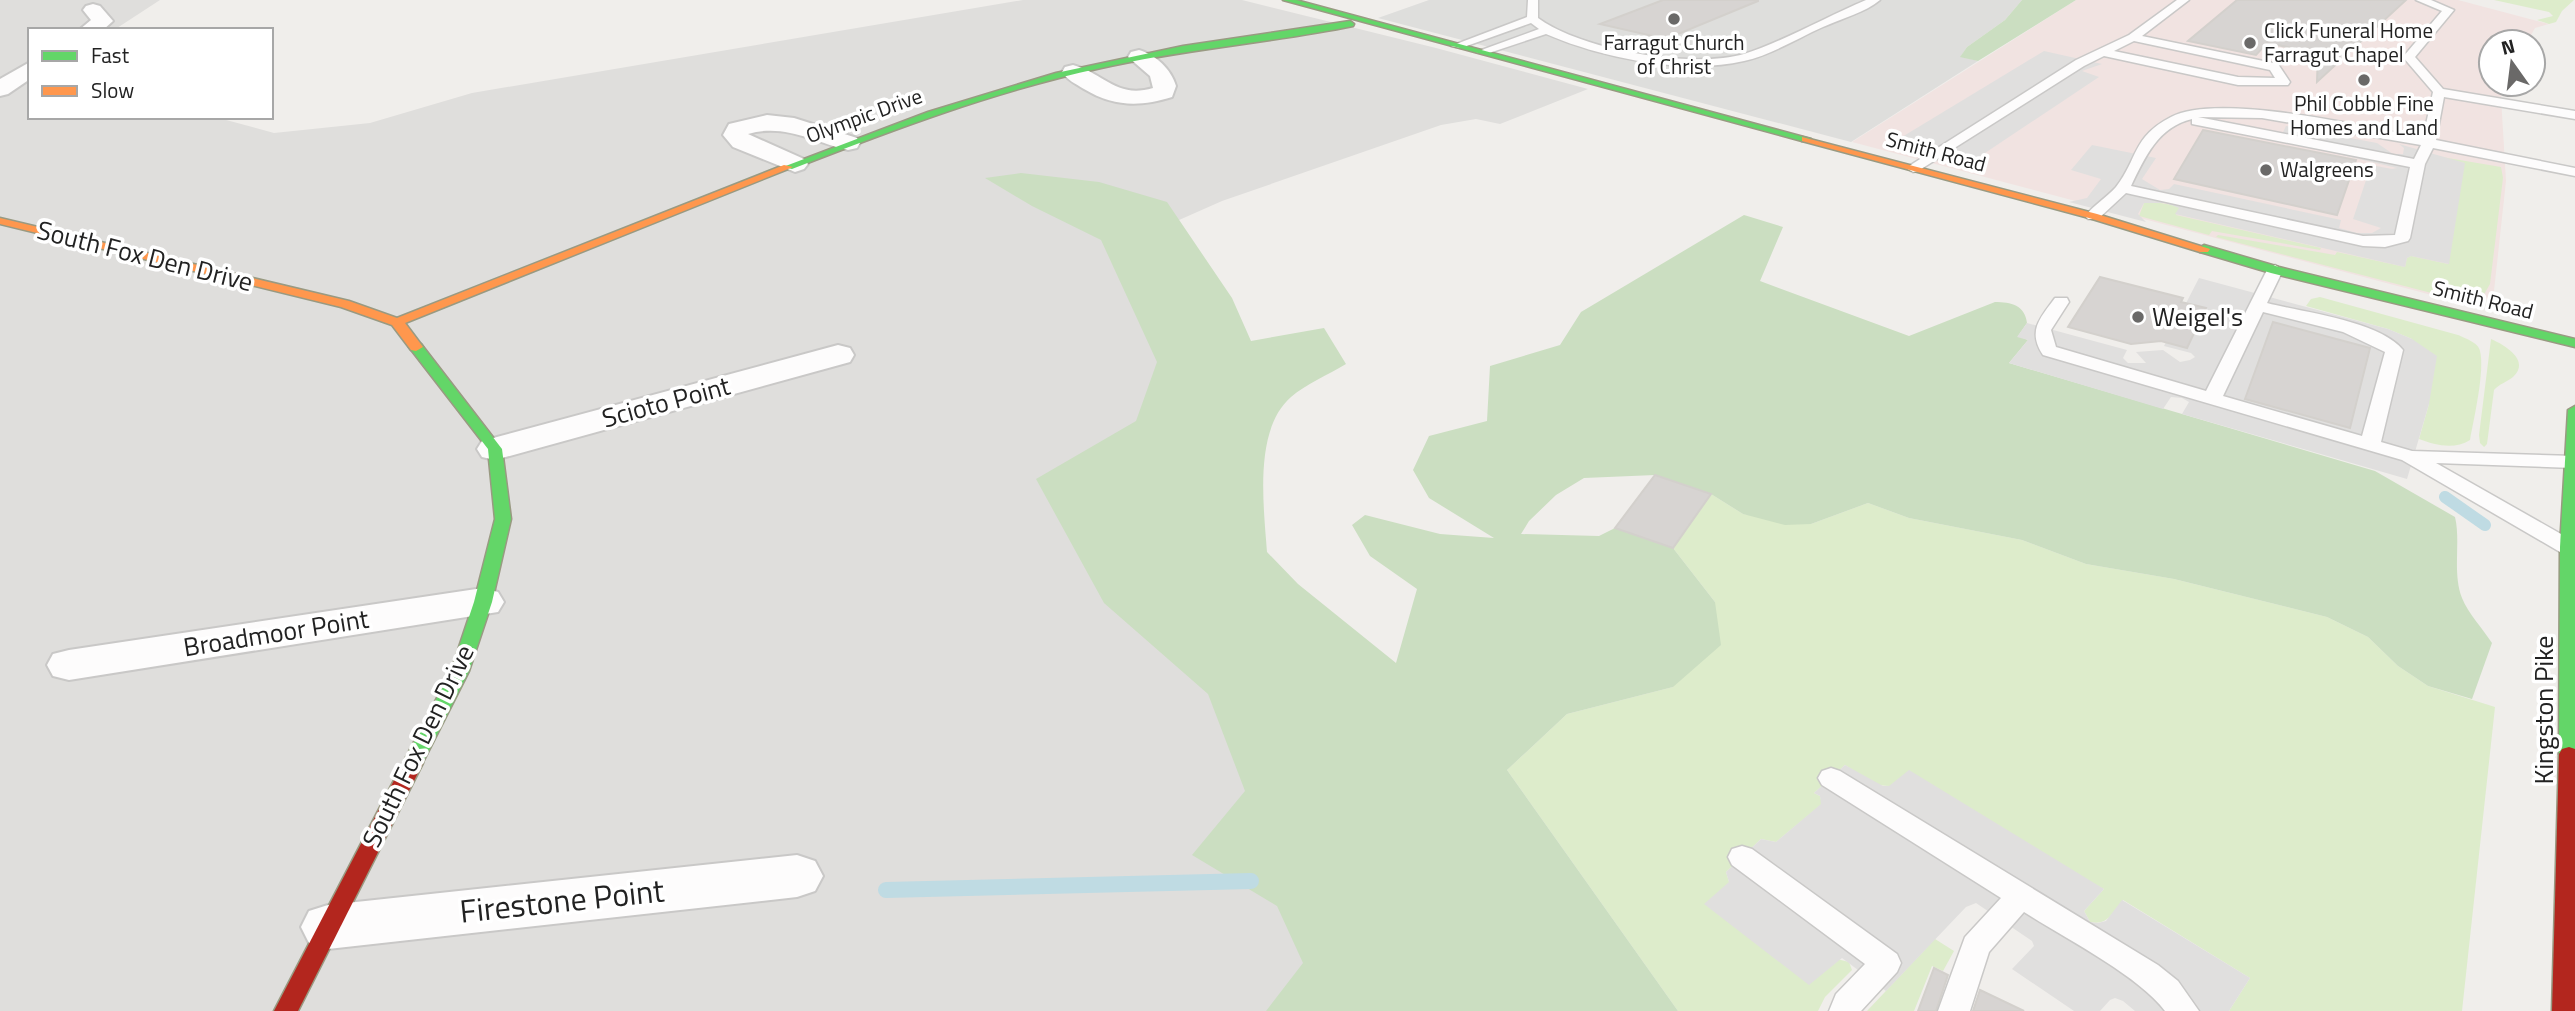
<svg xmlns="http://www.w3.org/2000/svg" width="2575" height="1011" viewBox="0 0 2575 1011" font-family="'Titillium Web',sans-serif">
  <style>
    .residential { fill: #dfdedc }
    .commercial { fill: #f1e3e1 }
    .religious { fill: #dededc }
    .grass { fill: #ddeccb }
    .forest { fill: #cbdec1 }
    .parking { fill: #e0dfde }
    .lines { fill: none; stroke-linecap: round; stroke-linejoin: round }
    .stream-far1 { stroke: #bfdbe3; stroke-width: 12 }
    .stream { stroke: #bfdbe3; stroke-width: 16 }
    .building { fill: #d7d4d2; stroke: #d3d0cc; stroke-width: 2 }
    .lane-casing { stroke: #c9c8c7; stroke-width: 3 }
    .street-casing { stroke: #c9c8c7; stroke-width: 4 }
    .fast-casing { stroke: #999a82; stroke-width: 3 }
    .slow-casing { stroke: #999a82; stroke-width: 3 }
    .jam-casing { stroke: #999a82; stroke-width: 3 }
    .lane { fill: #fdfcfc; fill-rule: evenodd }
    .street { fill: #fdfcfc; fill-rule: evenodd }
    .fast { fill: #63d668; fill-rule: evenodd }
    .slow { fill: #ff974d; fill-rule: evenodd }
    .jam { fill: #b3261e; fill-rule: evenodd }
    .poi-dot { fill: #6a6968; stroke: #fff; stroke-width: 2.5 }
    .labels { text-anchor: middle; stroke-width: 7; stroke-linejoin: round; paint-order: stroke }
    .far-poi-label { font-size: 21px; fill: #222; stroke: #fff; text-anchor: start }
    .far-street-label { font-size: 21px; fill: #222; stroke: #fff }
    .street-label { font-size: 26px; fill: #222; stroke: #fff }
    .poi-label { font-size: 26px; fill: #222; stroke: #fff; text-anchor: start }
    .near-street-label { font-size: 32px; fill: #222; stroke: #fff }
  </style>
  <rect width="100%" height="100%" fill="#f0eeeb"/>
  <path class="residential" d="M0,0H160L114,30H30V117H215L274,133L370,123L472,93L1023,0H1242L1436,48L1588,89L1500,124L1476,119L1441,125L1222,201L1152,232L1185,437L1535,1011H0Z"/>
  <path class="commercial" d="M2076,0H2458L2549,24L2535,28L2527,42H2491V84H2506L2501,97L2506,181L2494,291L2486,300L2443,298L1852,142Z"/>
  <path class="religious" d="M1429,0H2022L2005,20L1967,47L1961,56L1978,61L1851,142L1378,18Z"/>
  <g class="grass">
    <path d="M2494,0H2574L2562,11L2556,22L2549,24L2537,20L2553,16L2549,12Z"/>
    <path d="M2436,156L2501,167L2503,178L2490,284L2483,296L2476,298L2439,295L2216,237L2218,235L2335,255L2337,252L2405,267L2407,258L2411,256L2448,264L2464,163Z"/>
    <path d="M2149,201L2178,206L2180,208L2176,215L2321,248L2320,250L2212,231L2209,235L2139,216L2144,203Z"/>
    <path d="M2320,297L2458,335C2465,338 2479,343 2480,351C2485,371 2474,418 2470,440C2454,450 2435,445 2419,439L2429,404L2412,339L2388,329L2306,306L2311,299Z"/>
    <path d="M2491,339C2505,345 2531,361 2513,377C2507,382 2499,384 2494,390L2487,444L2484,447L2480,443L2479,435Z"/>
    <path d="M1711,494L1743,514L1811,524L1868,503L1909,518L2022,540L2086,564L2174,579L2327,617L2368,637L2398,666L2428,686L2495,707L2462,1011H2229L2250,978L2123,900C2113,912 2108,926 2090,922L2084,911L2104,889L1889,786L1876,785L1845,765L1814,793L1820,796L1822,804L1776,842L1761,839L1726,872L1729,882L1837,959L1849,962L1852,970L1825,997L1818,1011H1678L1507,770L1567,714L1673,687L1715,602L1673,548Z"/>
    <path d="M1935,939L1954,951L1943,971L1932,966L1914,1011H1867Z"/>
  </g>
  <g class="forest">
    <path d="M2022,0H2076L1978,61L1960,57L1967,47L2005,20Z"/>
    <path d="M1021,173L1099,182L1167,202L1232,298L1251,341L1324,328L1346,364C1328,375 1306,384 1291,397C1253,430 1264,508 1267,552L1298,584L1396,663L1417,589L1370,556L1352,525L1365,515L1440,534L1494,538L1429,498L1413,470L1429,436L1487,421L1490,366L1560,345L1581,312L1744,215L1783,227L1760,281L1909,336L1995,302C2011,302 2025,305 2027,323L2018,336L2028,340L2009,363L2375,471L2455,517C2461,542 2452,572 2462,598C2468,613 2483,629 2492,643L2472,699L2428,686L2398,666L2368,637L2327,617L2174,579L2086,564L2022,540L1909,518L1868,503L1811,524L1785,525L1743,514L1711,494L1655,475L1584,478L1556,495L1529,521L1521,534L1599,536L1615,528L1673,548L1715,602L1721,645L1673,687L1567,714L1507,770L1678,1011H1266L1303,963L1277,906L1192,855L1245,791L1208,694L1104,603L1036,479L1136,421L1157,362L1101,240L1032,206L985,178Z"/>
  </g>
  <g class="parking">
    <path d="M2044,51L2102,64L2082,71L2099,77L1973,161L1897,140Z"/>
    <path d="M2286,126L2377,143L2393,154H2403L2404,148L2399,144L2465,163L2449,264L2411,256L2407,258L2405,267L2175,214L2179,208L2166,203H2144L2138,214L2146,222L2069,202L2087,198L2101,179L2071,170L2092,145L2156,158L2142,179L2160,190L2169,189L2174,184L2341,220L2339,228L2357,233H2372L2381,228L2353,219L2371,165L2392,169L2397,168L2329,152L2331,149L2279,140Z"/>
    <path d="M2199,278L2388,329L2412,339L2437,356L2429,404L2407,479L2182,414L2189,402L2182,398L2171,397L2163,409L2009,363L2028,340L2017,337L2027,323L2127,350L2123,358L2128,363H2146L2136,352L2163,350L2180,362L2190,360L2195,357L2191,353L2164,346Z"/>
    <path d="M1845,765L1883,786H1889L1909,770L2104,889L2084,911L2090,922L2098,923L2106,921L2122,900L2250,978L2229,1011H2135L2123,1001L2115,998L2110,1000L2100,1011H2074L2012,969L2034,946L2032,941L1976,903L1966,907L1886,991L1842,958L1809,985L1704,904L1729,882L1726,872L1761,839L1776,842L1821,804L1820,796L1814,793Z"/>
  </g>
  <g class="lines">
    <path class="stream-far1" d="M2445,497L2485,525"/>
    <path class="stream" d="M886,890L1251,881"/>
  </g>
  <g class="building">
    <path d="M1663,0H1758V1L1666,39L1600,24Z"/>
    <path d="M2237,0H2406L2317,82L2318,53L2267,43L2256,55L2188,41Z"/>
    <path d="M2203,130L2356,160L2337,215L2174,179Z"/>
    <path d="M2100,277L2183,298L2181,302L2206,308L2187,348L2161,341L2131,344L2068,327Z"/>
    <path d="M2273,322L2370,348L2350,428L2245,399Z"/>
    <path d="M1655,475L1711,494L1673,548L1615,528Z"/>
    <path d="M1934,968L1948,975L1936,1011H1918Z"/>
    <path d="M1980,990L2024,1011H1973Z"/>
  </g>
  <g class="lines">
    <defs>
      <g id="lane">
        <path d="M1528,0H1538V18C1581,50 1692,69 1744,54C1782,42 1828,16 1866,0H1880C1866,12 1841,19 1823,27C1798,38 1771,55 1744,61C1685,75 1601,58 1546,34L1486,54L1476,52L1539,29L1531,23L1461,48L1451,46L1527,17Z"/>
        <path d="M2177,0H2189L2142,36L2278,64L2290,82L2288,85H2238L2104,56L2084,66L1918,171L1913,172L1906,168L2076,60L2129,35ZM2134,41L2270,70L2275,78L2238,77L2114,51Z"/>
        <path d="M2416,0H2431L2454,10L2415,57L2443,89L2575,111V119L2444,97L2436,140L2575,168V176L2433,148L2425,164L2410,238L2408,241L2385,247L2363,246L2126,193L2098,219H2088L2085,216C2094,205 2107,197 2116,187C2138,159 2132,137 2171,117C2217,92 2369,127 2423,138L2433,92L2403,57L2442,11ZM2198,117L2262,118L2421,145L2414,159ZM2192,119V124L2197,125L2410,167L2395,235L2363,236L2131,186C2145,157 2158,127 2192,119Z"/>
        <path d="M2275,265L2283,270L2267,303C2302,312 2380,321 2403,350L2381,442L2412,451L2575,456L2573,468L2436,463L2575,542V552H2560L2402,460L2043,355C2027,331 2040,318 2055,298H2067L2069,302L2051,330L2056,347L2206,391L2267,270ZM2263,312L2343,332L2385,352L2362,436L2223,396Z"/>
        <path d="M1831,768L1840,771L2158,965L2178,981L2199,1011H2165C2138,975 2064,938 2024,912L1989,952L1970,1011H1938L1965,937L2001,898L1822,785L1818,778L1822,771Z"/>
        <path d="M1742,846L1752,849L1897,954L1901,963L1897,972L1861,1011H1829L1836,994L1865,964L1732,865L1728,857L1732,849Z"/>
      </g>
      <g id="street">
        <path d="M93,4L100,6L113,21L103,30H79L91,20L83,10L86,6Z"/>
        <path d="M1139,50C1156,55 1171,69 1176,86L1172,97C1140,107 1114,107 1084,89C1076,84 1067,80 1062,72L1065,67L1073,65C1104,73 1116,99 1153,88L1150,76L1128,57L1131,52Z"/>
        <path d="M30,62V79L8,94L0,96V79Z"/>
        <path d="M767,115L794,118L857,138L860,143L857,148L848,150C814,142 784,123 748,134L804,159L808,164L804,169L795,172L733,147L723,135L729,124Z"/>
        <path d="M838,345L850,348L854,355L850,362L495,460L482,457L477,449L482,441Z"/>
        <path d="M483,588L498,592L504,602L498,612L69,680L53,676L47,665L53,654L69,650Z"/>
        <path d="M797,855L815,861L823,876L815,891L797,897L328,949L309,943L301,927L309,911L328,905Z"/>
      </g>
      <g id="fast">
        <path d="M1283,0H1296L1811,139L1802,141Z"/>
        <path d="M1350,21L1354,24L1353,26C1269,43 1184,49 1101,68C995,91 892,130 792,169L783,167L928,112L1056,73L1183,46Z"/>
        <path d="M2204,245L2279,267L2575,339V347L2271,273L2200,252L2198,249Z"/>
        <path d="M416,343L421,344L502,449L511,519L492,602L469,671L420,768L413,770L406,768L403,763L451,671L474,602L495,519L488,449L409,347Z"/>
        <path d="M2575,406V759H2562L2559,754L2560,547L2568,410Z"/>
      </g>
      <g id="slow">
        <path d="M1802,137L2097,214L2210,249L2208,252H2200L2089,218L1802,141Z"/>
        <path d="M784,165L793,167L405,323L423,347L416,351L411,350L392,325L341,307L0,224V218L349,301L397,318Z"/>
      </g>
      <g id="jam">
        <path d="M2569,747L2575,749V1011H2552L2559,754L2562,749Z"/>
        <path d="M413,756L420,758L423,763L298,1011H274L403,763L406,758Z"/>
      </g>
    </defs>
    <use href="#lane" class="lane-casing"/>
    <use href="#street" class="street-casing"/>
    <use href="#fast" class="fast-casing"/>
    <use href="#slow" class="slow-casing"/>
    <use href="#jam" class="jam-casing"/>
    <use href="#lane" class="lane"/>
    <use href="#street" class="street"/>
    <use href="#fast" class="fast"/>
    <use href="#slow" class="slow"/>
    <use href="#jam" class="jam"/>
  </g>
  <g class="poi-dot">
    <circle cx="1674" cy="19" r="7"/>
    <circle cx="2250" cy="43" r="7"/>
    <circle cx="2364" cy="80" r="7"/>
    <circle cx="2266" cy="170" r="7"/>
    <circle cx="2138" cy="317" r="7"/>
  </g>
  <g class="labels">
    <g class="far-poi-label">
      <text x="2264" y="38">Click Funeral Home<tspan x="2264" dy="24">Farragut Chapel</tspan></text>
      <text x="1674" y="50" text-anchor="middle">Farragut Church<tspan x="1674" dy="24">of Christ</tspan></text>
      <text x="2364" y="111" text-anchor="middle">Phil Cobble Fine<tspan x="2364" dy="24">Homes and Land</tspan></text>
      <text x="2280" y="177">Walgreens</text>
    </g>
    <g class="far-street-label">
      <text transform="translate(864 116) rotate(-20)" y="7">Olympic Drive</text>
      <text transform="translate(1936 152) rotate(15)" y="7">Smith Road</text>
      <text transform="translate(2483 300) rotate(14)" y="7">Smith Road</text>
    </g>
    <g class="street-label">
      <text transform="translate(145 256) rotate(14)" y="9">South Fox Den Drive</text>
      <text transform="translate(666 402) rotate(-15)" y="9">Scioto Point</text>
      <text transform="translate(276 633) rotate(-9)" y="9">Broadmoor Point</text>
      <text transform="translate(2544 710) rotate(-90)" y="9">Kingston Pike</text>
      <text transform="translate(418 746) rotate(-64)" y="9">South Fox Den Drive</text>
    </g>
    <g class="poi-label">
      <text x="2152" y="326">Weigel's</text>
    </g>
    <g class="near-street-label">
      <text transform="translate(562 901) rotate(-6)" y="11">Firestone Point</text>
    </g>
  </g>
  <rect x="28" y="28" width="245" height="91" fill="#ffffff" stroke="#a7a7a7" stroke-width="2"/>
  <rect x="42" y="51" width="35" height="10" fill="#63d668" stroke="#a7a7a7" stroke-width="2"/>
  <text x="91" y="63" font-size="21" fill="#222222">Fast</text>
  <rect x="42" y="86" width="35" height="10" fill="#ff974d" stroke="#a7a7a7" stroke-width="2"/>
  <text x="91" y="98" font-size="21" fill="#222222">Slow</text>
  <g transform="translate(2512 63) rotate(346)"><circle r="33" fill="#ffffff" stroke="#a7a7a7" stroke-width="2"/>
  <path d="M0-5L12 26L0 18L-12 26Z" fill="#6a6968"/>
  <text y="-10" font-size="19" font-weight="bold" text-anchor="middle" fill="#222222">N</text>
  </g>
</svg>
